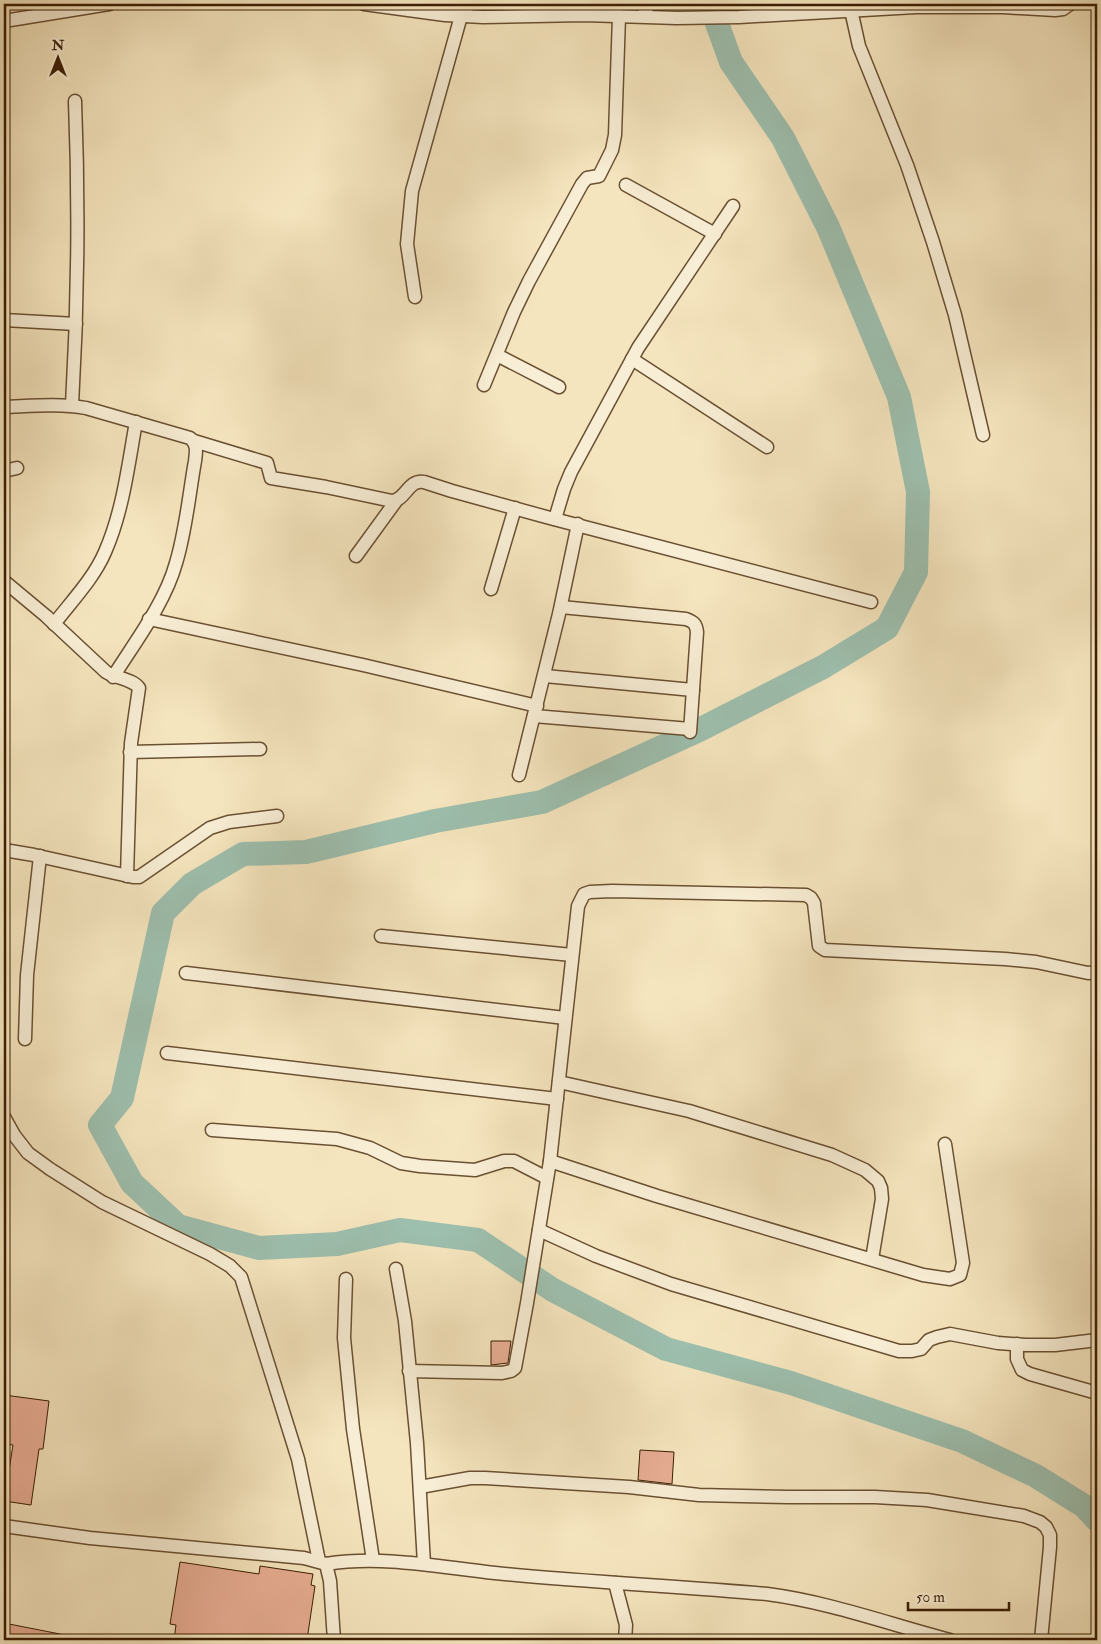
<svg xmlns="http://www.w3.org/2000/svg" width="1101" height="1644" viewBox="0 0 1101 1644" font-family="'IM FELL Double Pica',serif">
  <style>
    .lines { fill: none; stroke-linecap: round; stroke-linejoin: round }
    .river { stroke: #9dbfae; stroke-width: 24 }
    .building { fill: #e7ad93; stroke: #3b1e03 }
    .minor-casing { stroke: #6a5032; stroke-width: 15 }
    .minor { stroke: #f8eed5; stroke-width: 12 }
  </style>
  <rect width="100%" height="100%" fill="#f5e5be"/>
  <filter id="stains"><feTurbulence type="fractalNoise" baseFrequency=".004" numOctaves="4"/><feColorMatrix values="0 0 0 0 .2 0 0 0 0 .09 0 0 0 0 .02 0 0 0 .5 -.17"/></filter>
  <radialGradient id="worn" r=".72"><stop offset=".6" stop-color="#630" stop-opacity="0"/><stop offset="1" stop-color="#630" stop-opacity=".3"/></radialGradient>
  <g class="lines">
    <path class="river" d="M710,4L731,62L783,138L828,227L899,397L918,492L916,572L887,628L823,667L699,730L542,802L435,821L306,852L243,854L192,884L163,913L122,1098L100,1125L132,1183L178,1226L259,1248L337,1244L400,1230L478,1240L553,1290L666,1349L791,1383L962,1441L1036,1476L1084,1506L1097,1520"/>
  </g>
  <g class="building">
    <path d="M491,1341H511L508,1363L491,1365Z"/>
    <path d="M4,1395L49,1401L43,1449H39L31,1505L4,1501L13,1445L4,1444Z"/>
    <path d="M640,1450L674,1452L672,1484L638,1480Z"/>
    <path d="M180,1562L259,1574L260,1566L313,1574L311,1585L315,1586L307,1640H174L176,1625L170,1624Z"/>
    <path d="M4,1623L65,1635L64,1640H4Z"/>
  </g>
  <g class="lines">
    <defs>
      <g id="minor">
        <path d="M364,4L445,15L483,17L585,15L677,18L739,17L916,7H1003L1055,10L1063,9L1070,4"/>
        <path d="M851,10L859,46L907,165L933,242L955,315L983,435"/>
        <path d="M466,16V4"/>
        <path d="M643,16L649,4"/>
        <path d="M4,21L109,4"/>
        <path d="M626,185L715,234"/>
        <path d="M415,297L407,244L412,191L461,16"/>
        <path d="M4,320L76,324"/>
        <path d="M497,355L559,387"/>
        <path d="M632,359L767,447"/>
        <path d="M484,385L514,312L529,281L582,184L587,178L599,176L612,150L615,135L619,16"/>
        <path d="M72,405C78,304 79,202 75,101"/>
        <path d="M4,407C31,406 59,403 86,408L190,438C198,444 196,453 195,461C189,495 186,530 176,563C165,603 135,642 113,677"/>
        <path d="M194,441L267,463L271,478L326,487L392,501C406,500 408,479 424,482L452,491L550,518L871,602"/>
        <path d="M4,471L17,468"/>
        <path d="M555,519L564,489L571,472L638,348L733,206"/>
        <path d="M356,556L396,501"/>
        <path d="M4,581L46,616L106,672C115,678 133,679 139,688L131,743L127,876"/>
        <path d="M491,589L515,508"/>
        <path d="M561,607L686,619C694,622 696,624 697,632L690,732"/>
        <path d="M149,619L363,665L537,706"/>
        <path d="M54,624C71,602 94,578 105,552C123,511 128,466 136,422"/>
        <path d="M545,676L693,690"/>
        <path d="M534,716L690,729"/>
        <path d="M130,752L260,749"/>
        <path d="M519,775L559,614L578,524"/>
        <path d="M4,850L34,855L133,877H139L210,828L229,822L277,816"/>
        <path d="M381,936L572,955"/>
        <path d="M186,973L565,1018"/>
        <path d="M25,1039L27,975L40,856"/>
        <path d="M167,1053L557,1099"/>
        <path d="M559,1082L689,1111L832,1155L865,1170L878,1181L881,1188L882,1199L872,1259"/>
        <path d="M4,1117L14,1135L28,1153L50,1169L102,1202L210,1254L230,1266L241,1277L298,1459L319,1561"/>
        <path d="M212,1130L337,1139L370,1148L401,1163L420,1166L475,1170L504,1161H514L547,1178"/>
        <path d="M550,1161L657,1196L923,1275L950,1279L960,1275L963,1263L945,1144"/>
        <path d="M539,1230L596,1256L671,1284L899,1351H912L921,1349L929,1340L937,1337L950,1334L998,1343L1026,1345H1055L1097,1340"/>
        <path d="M396,1269L405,1321L417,1443L424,1564"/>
        <path d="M346,1279L344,1338L353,1429L373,1560"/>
        <path d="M1017,1344V1359L1022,1370L1030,1374L1097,1393"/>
        <path d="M409,1371L502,1373L511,1371L515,1368L527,1303L550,1161L578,906L584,894L590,892L612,891L806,895L811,898L814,903L819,946L825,950L1005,959L1036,962L1088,973L1097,972"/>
        <path d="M420,1487L470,1478H485L629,1487L699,1495L788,1497H875L927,1500L1024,1516L1040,1522L1046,1527L1050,1535V1547L1041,1640"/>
        <path d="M4,1526L90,1538L304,1558L326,1564L330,1581L334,1640"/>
        <path d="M326,1564C383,1555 438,1567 495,1573C585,1582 676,1586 767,1594C829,1602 889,1624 950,1640"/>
        <path d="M615,1583L626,1625L625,1640"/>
      </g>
    </defs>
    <use href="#minor" class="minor-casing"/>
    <use href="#minor" class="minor"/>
  </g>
  <rect width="1101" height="1644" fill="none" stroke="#f5e5be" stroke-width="20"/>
  <rect x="5" y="5" width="1091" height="1634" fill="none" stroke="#3b1e03" stroke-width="2.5"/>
  <rect x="10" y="10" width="1081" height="1624" fill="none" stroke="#3b1e03"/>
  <g transform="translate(58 58)" stroke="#f8eed5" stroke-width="4" paint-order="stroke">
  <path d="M0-4L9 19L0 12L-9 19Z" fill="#3b1e03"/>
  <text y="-8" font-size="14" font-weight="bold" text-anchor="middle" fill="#3b1e03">N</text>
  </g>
  <path d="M908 1602v8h101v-8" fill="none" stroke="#3b1e03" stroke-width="2.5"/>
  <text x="916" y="1602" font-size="15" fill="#3b1e03" stroke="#f8eed5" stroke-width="4" paint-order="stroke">50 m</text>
  <rect width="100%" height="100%" filter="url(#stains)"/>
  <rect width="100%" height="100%" fill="url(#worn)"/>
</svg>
